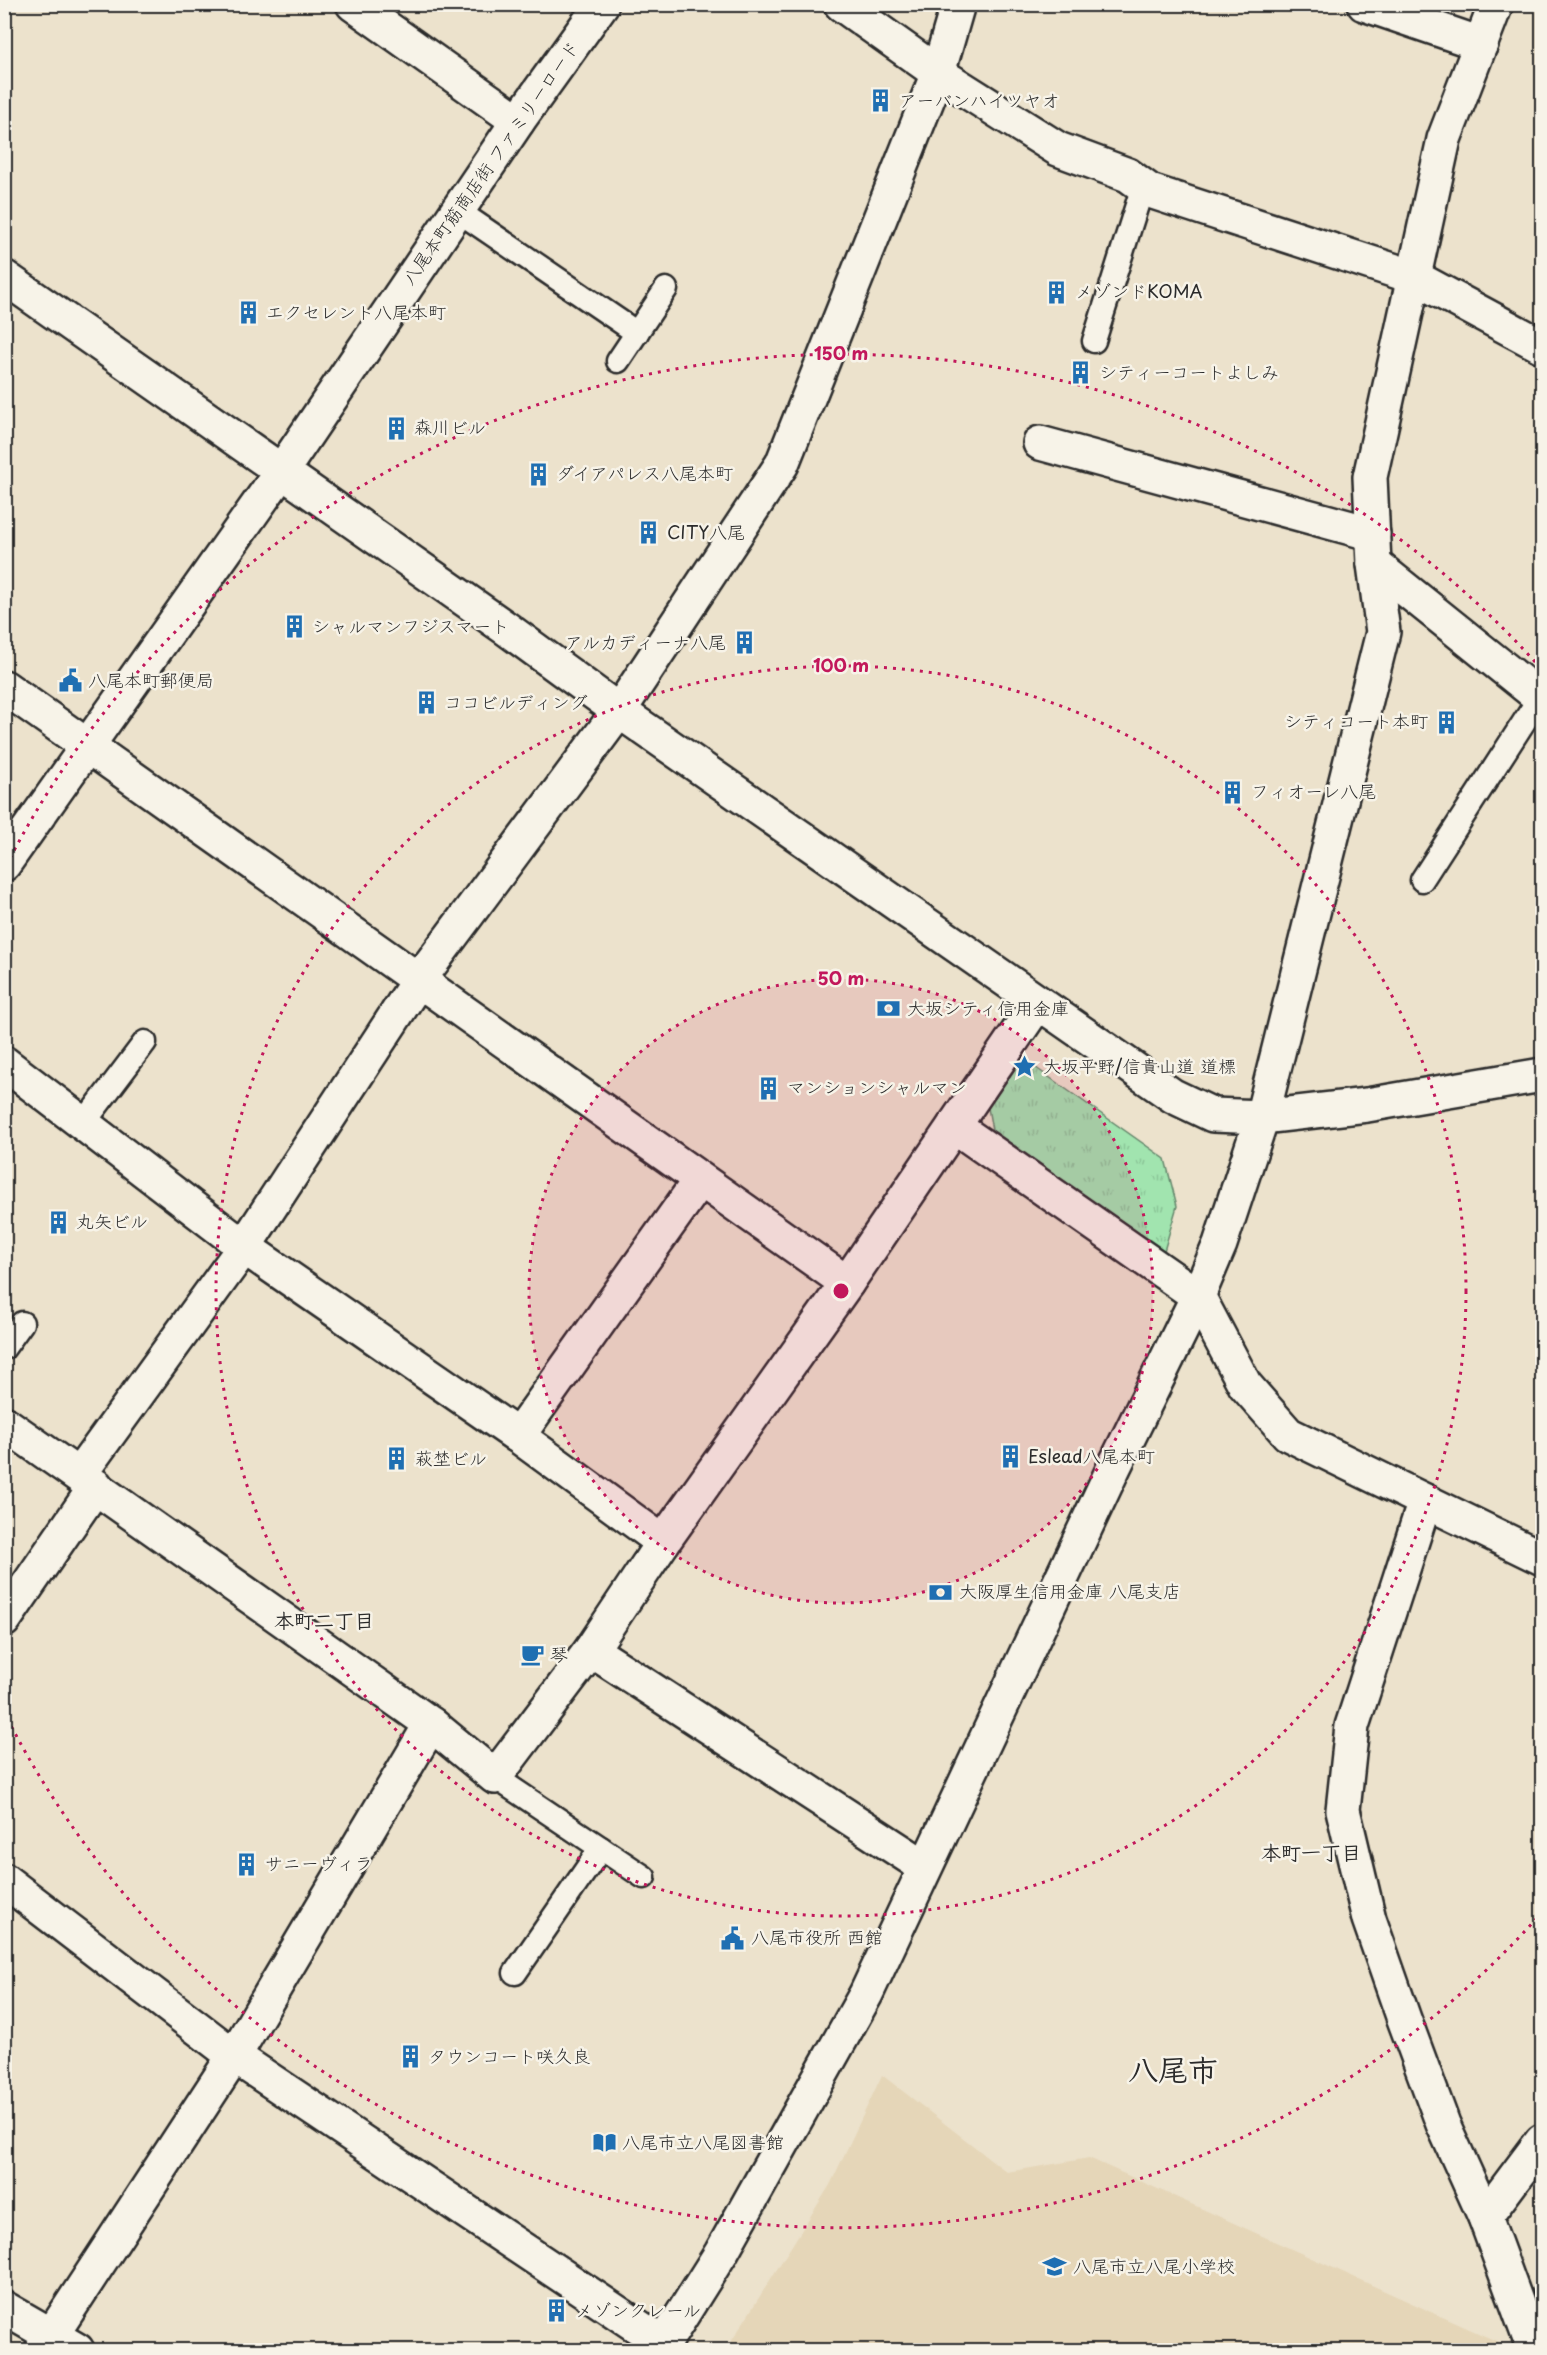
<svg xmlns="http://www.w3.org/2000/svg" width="1547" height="2355" viewBox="0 0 1547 2355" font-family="'Playpen Sans','Klee One',sans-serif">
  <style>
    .built { fill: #e5d6b8 }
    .park { fill: url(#park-tufts); stroke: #66886d; stroke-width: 1.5 }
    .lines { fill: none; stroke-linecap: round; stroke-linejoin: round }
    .service-casing { stroke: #2b2b2b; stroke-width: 27 }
    .pedestrian-casing { stroke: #2b2b2b; stroke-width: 38 }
    .minor-casing { stroke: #2b2b2b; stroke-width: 38 }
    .tertiary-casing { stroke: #2b2b2b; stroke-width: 38 }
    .primary-casing { stroke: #2b2b2b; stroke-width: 38 }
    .service { stroke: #f7f3e8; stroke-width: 22 }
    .pedestrian { stroke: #f7f3e8; stroke-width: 33 }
    .minor { stroke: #f7f3e8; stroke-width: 33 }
    .tertiary { stroke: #f7f3e8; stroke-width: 33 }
    .primary { stroke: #f7f3e8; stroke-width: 33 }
    .ring { fill: none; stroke: #c2185b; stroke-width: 3; stroke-dasharray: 3 6 }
    .labels { text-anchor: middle; stroke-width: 5; stroke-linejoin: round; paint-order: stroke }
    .poi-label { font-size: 18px; fill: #2b2b2b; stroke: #f7f3e8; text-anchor: start }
    .street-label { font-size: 18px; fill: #2b2b2b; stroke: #f7f3e8 }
    .neighbourhood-label { font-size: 20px; font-weight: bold; fill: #2b2b2b; stroke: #f7f3e8 }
    .town-label { font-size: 30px; font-weight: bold; fill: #2b2b2b; stroke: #f7f3e8 }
    .centre { fill: #c2185b; stroke: #f7f3e8; stroke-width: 3 }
    .ring-label { font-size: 18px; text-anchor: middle; font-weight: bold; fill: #c2185b; stroke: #f7f3e8; stroke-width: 5; stroke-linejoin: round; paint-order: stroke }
  </style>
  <defs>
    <pattern id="park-tufts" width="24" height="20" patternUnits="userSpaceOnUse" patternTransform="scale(1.5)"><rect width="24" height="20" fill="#a1e4af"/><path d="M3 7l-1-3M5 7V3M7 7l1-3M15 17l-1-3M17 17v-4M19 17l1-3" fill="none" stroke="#8bc497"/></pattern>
  </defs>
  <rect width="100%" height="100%" fill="#ece2cc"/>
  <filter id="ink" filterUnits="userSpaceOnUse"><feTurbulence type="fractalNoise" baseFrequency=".0167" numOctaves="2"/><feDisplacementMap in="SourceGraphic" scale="12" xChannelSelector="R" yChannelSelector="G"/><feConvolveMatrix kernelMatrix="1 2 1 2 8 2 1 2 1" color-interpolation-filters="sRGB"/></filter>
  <g filter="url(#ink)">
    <path class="built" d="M882,2075L1007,2172L1089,2158L1516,2350H726L830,2185Z"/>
    <path class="park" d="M1022,1058L1165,1159L1177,1206L1164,1251L992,1130L988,1108Z"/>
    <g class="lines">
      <defs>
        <g id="service">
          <path d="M458,211L637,333"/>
          <path d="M1094,341L1143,186"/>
          <path d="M618,361L666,289"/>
          <path d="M1422,880L1540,697"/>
          <path d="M83,1124L145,1042"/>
          <path d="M4,1348L22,1323"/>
          <path d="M495,1777L644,1877"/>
          <path d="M515,1973L601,1848"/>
        </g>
        <path id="pedestrian" d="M281,472L518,121L602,4"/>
        <g id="minor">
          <path d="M353,4L518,121"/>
          <path d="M841,4L938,73L1058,149L1128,175L1150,191L1414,277L1542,346"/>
          <path d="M1364,4L1481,44"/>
          <path d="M1040,443L1373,534"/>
          <path d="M1374,564L1542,699"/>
          <path d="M4,687L847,1283"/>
          <path d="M4,864L281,472"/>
          <path d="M4,1063L244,1247L518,1436L663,1542"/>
          <path d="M1262,1117L1383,632L1374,564L1370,477L1444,139L1496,4"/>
          <path d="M954,1126L1198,1296L1245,1385L1288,1434L1542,1558"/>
          <path d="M4,1423L431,1724L495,1777L591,1650L663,1542L847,1283L1037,1004"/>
          <path d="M518,1436L700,1180"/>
          <path d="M79,1475L244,1247L418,981L619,711L782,464L938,73L958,4"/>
          <path d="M1425,1501L1352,1726L1343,1810L1369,1919L1404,2019L1443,2124L1485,2217L1534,2350"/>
          <path d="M4,1620L96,1486"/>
          <path d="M591,1650L925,1867"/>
          <path d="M4,1880L234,2056L664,2344"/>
          <path d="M1485,2217L1542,2141"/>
          <path d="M42,2350L234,2056L431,1724"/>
        </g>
        <g id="tertiary">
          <path d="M4,277L507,629L619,711L1173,1096L1213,1115L1262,1117L1367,1105L1542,1075"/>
          <path d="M660,2350L721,2253L866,1994L1114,1467L1198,1296L1220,1244L1262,1117"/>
        </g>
        <path id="primary" d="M4,2308L77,2350"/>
      </defs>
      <use href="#service" class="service-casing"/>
      <use href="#pedestrian" class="pedestrian-casing"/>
      <use href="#minor" class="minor-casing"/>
      <use href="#tertiary" class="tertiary-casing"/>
      <use href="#primary" class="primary-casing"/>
      <use href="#service" class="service"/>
      <use href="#pedestrian" class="pedestrian"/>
      <use href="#minor" class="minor"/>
      <use href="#tertiary" class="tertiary"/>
      <use href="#primary" class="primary"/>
    </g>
  </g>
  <circle cx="841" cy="1291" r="312" fill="#c2185b" fill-opacity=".12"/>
  <g class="ring">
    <circle cx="841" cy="1291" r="312"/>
    <circle cx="841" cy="1291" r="625"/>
    <path d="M1537 1918A937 937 0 0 1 6 1716M6 866A937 937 0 0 1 1537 664"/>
  </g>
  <defs>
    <symbol id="building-bare" viewBox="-9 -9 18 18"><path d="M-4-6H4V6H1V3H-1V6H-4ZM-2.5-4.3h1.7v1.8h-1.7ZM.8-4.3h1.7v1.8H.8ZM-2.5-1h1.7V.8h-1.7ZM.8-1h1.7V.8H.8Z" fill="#1f6fb2" stroke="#f7f3e8" stroke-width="2.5" paint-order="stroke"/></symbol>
    <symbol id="civic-bare" viewBox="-9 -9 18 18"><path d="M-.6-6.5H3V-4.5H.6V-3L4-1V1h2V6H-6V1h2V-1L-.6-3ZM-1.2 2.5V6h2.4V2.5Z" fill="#1f6fb2" stroke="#f7f3e8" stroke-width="2.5" paint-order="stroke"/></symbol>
    <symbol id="bank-bare" viewBox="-9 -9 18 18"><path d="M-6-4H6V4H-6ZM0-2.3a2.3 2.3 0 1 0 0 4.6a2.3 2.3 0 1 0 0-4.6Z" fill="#1f6fb2" stroke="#f7f3e8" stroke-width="2.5" paint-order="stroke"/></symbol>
    <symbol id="sight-bare" viewBox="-9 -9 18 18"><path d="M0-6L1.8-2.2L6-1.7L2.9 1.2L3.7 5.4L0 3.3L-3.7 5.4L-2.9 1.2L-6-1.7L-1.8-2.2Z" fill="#1f6fb2" stroke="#f7f3e8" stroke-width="2.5" paint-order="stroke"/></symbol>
    <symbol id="cafe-bare" viewBox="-9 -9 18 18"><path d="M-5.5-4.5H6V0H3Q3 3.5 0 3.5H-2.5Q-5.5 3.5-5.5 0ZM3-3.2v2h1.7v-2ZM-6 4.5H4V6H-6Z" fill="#1f6fb2" stroke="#f7f3e8" stroke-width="2.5" paint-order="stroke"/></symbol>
    <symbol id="library-bare" viewBox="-9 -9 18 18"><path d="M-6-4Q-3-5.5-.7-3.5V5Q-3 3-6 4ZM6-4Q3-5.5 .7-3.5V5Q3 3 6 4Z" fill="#1f6fb2" stroke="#f7f3e8" stroke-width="2.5" paint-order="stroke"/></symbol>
    <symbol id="school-bare" viewBox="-9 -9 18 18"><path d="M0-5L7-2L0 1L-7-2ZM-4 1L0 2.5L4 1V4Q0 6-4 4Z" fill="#1f6fb2" stroke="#f7f3e8" stroke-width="2.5" paint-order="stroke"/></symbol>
  </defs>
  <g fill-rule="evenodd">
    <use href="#building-bare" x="864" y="84" width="33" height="33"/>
    <use href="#building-bare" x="1040" y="276" width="33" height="33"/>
    <use href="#building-bare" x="232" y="296" width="33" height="33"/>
    <use href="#building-bare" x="1064" y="356" width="33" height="33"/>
    <use href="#building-bare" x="380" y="412" width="33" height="33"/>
    <use href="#building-bare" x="522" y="458" width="33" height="33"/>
    <use href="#building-bare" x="632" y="516" width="33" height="33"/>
    <use href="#building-bare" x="278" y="610" width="33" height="33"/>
    <use href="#building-bare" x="728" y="626" width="33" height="33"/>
    <use href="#civic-bare" x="54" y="664" width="33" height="33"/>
    <use href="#building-bare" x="410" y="686" width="33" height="33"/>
    <use href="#building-bare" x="1430" y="706" width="33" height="33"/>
    <use href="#building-bare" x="1216" y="776" width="33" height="33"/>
    <use href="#bank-bare" x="872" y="992" width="33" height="33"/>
    <use href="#sight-bare" x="1008" y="1050" width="33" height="33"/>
    <use href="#building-bare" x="752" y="1072" width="33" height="33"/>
    <use href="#building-bare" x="42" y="1206" width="33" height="33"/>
    <use href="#building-bare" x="994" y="1440" width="33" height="33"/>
    <use href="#building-bare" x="380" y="1442" width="33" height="33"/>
    <use href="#bank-bare" x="924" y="1576" width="33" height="33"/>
    <use href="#cafe-bare" x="516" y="1638" width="33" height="33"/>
    <use href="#building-bare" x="230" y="1848" width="33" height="33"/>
    <use href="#civic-bare" x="716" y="1922" width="33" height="33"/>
    <use href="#building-bare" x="394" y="2040" width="33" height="33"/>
    <use href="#library-bare" x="588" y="2126" width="33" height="33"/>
    <use href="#school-bare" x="1038" y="2250" width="33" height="33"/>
    <use href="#building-bare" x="540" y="2294" width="33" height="33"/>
  </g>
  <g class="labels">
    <g class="poi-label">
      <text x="899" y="107">アーバンハイツヤオ</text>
      <text x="1075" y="298">メゾンドKOMA</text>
      <text x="266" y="319">エクセレント八尾本町</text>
      <text x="1099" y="379">シティーコートよしみ</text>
      <text x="414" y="434">森川ビル</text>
      <text x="556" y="480">ダイアパレス八尾本町</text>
      <text x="667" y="539">CITY八尾</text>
      <text x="312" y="633">シャルマンフジスマート</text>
      <text x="726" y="649" text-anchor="end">アルカディーナ八尾</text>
      <text x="88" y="687">八尾本町郵便局</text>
      <text x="444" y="709">ココビルディング</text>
      <text x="1428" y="728" text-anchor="end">シティコート本町</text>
      <text x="1251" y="798">フィオーレ八尾</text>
      <text x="907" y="1015">大坂シティ信用金庫</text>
      <text x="1043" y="1073">大坂平野/信貴山道 道標</text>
      <text x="787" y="1094">マンションシャルマン</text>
      <text x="76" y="1228">丸矢ビル</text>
      <text x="1028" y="1463">Eslead八尾本町</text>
      <text x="415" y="1465">萩埜ビル</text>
      <text x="959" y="1598">大阪厚生信用金庫 八尾支店</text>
      <text x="550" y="1661">琴</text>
      <text x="265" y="1870">サニーヴィラ</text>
      <text x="751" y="1944">八尾市役所 西館</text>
      <text x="428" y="2063">タウンコート咲久良</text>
      <text x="622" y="2149">八尾市立八尾図書館</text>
      <text x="1073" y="2273">八尾市立八尾小学校</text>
      <text x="575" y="2317">メゾンクレール</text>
    </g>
    <g class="street-label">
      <text transform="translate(491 163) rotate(-55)" y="6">八尾本町筋商店街 ファミリーロード</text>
    </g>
    <g class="neighbourhood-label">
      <text x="324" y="1628">本町二丁目</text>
      <text x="1311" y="1860">本町一丁目</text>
    </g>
    <g class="town-label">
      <text x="1173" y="2081">八尾市</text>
    </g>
  </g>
  <circle cx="841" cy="1291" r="9" class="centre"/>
  <g class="ring-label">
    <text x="841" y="360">150 m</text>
    <text x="841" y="672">100 m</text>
    <text x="841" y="985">50 m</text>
  </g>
  <rect width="1547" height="2355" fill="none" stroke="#f7f3e8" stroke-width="24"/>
  <rect x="12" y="12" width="1523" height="2331" fill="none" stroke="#2b2b2b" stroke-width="2" filter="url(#ink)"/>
</svg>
